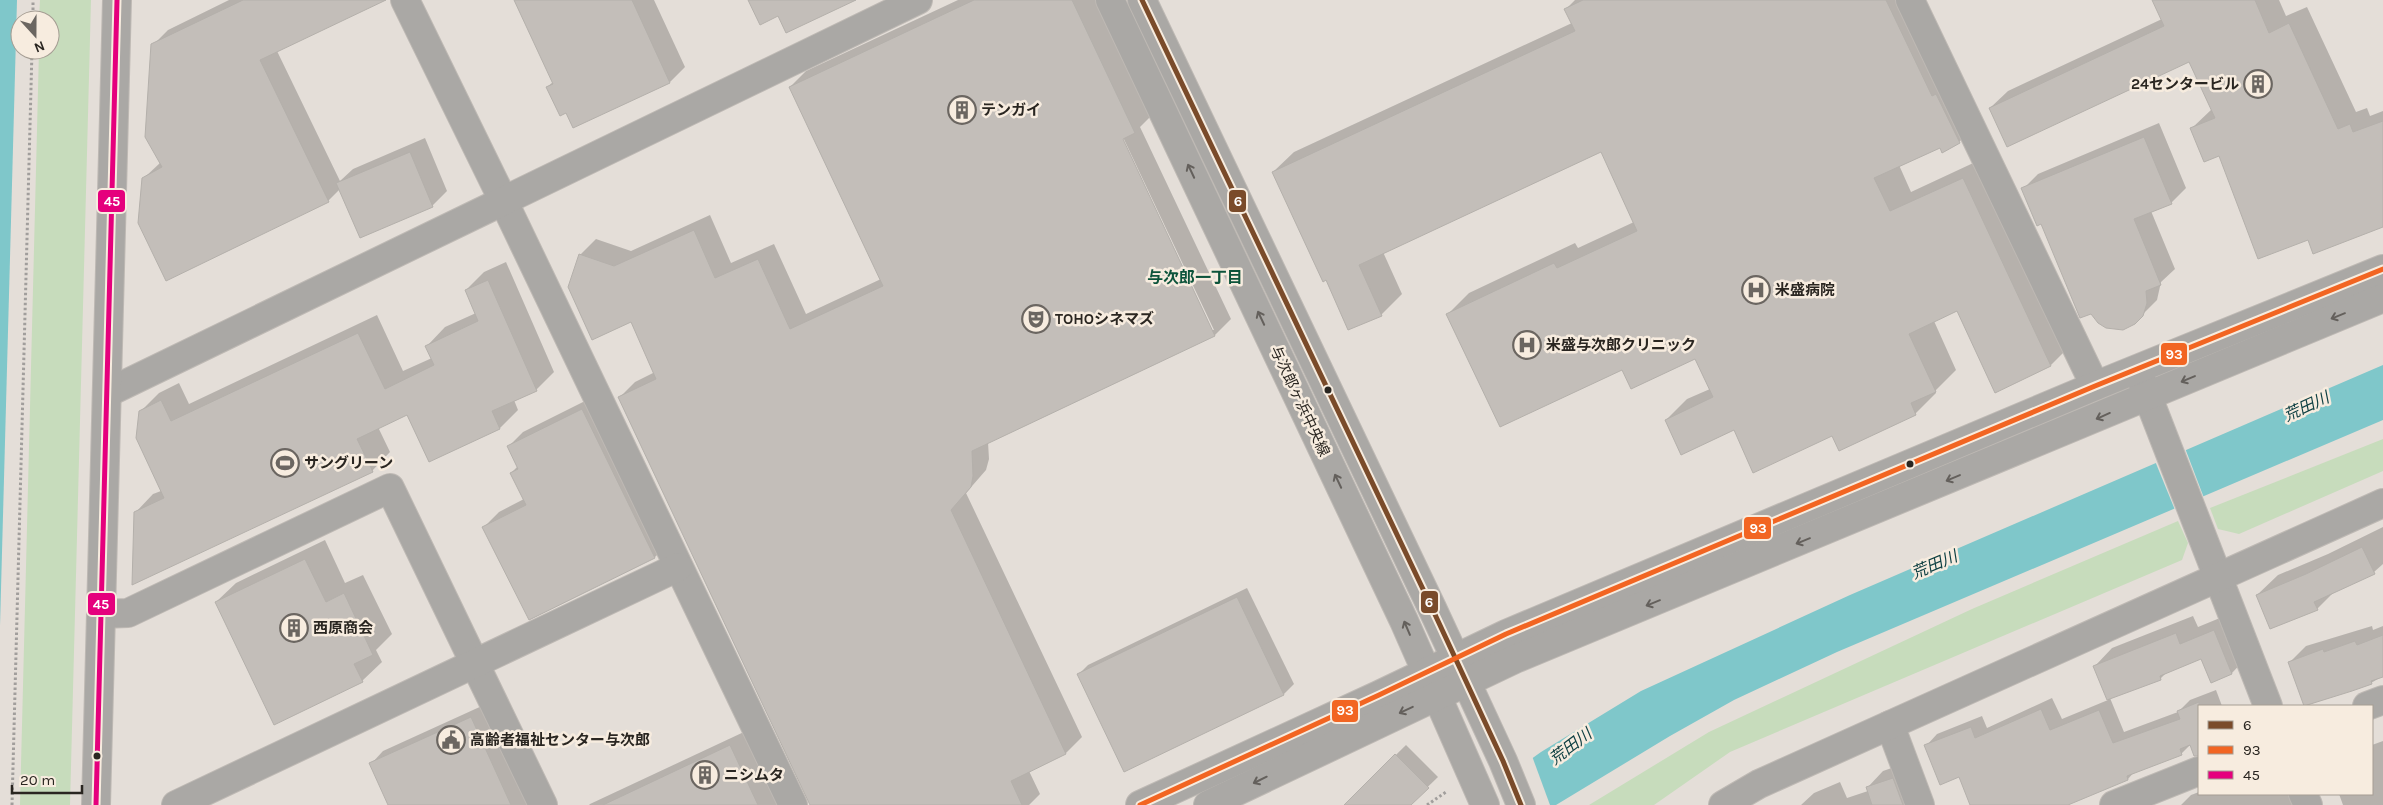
<svg xmlns="http://www.w3.org/2000/svg" width="2383" height="805" viewBox="0 0 2383 805" font-family="Karla,'Noto Sans JP',sans-serif">
  <style>
    .green { fill: #c7dcbc }
    .water { fill: #7fc7ca }
    .pier { fill: #e4ded8 }
    .shadow { fill: #0003; fill-rule: evenodd }
    .building { fill: #c3beb9; stroke: #b4b0ab }
    .lines { fill: none; stroke-linecap: round; stroke-linejoin: round }
    .minor-casing { stroke: #beb9b4; stroke-width: 30 }
    .path { stroke: #a19e9c; stroke-width: 3; stroke-dasharray: 2.5 2.5; stroke-linecap: butt }
    .minor { stroke: #aaa8a5; stroke-width: 28 }
    .bus-1-casing { stroke: #f7ecdf; stroke-width: 9 }
    .bus-2-casing { stroke: #f7ecdf; stroke-width: 9 }
    .bus-3-casing { stroke: #f7ecdf; stroke-width: 9 }
    .bus-1 { stroke: #7a4b2a; stroke-width: 5 }
    .bus-2 { stroke: #f26522; stroke-width: 5 }
    .bus-3 { stroke: #e5007d; stroke-width: 5 }
    .oneway { stroke: #64605c }
    .bus-dot { fill: #2a2621; stroke: #f7ecdf; stroke-width: 2 }
    .labels { text-anchor: middle; stroke-width: 5; stroke-linejoin: round; paint-order: stroke }
    .poi-label { font-size: 15px; font-weight: bold; fill: #2a2621; stroke: #f7ecdf; text-anchor: start }
    .street-label { font-size: 15px; fill: #2a2621; stroke: #f7ecdf }
    .neighbourhood-label { font-size: 16px; font-weight: bold; fill: #0d543b; stroke: #f7ecdf }
    .water-label { font-size: 16px; font-style: italic; fill: #0f4043; stroke: #f7ecdf }
    .line-badge { stroke: #f7ecdf; stroke-width: 2 }
    .badge-label { font-size: 14px; text-anchor: middle; font-weight: bold; fill: #fff }
  </style>
  <rect width="100%" height="100%" fill="#e4ded8"/>
  <g class="green">
    <path d="M40,0H91L70,805H20L39,50H50V20H39Z"/>
    <path d="M2383,439V471L2239,534L2218,529L2210,508Z"/>
    <path d="M2178,521L2188,543L2182,560L1730,752L1654,805H1589L1709,732L1972,609Z"/>
  </g>
  <g class="water">
    <path d="M0,0H17L0,626Z"/>
    <path d="M2383,365V420L1837,652L1734,700L1670,736L1556,805H1467L1541,752L1641,691L1850,595Z"/>
  </g>
  <g class="pier">
    <path d="M2185,448L2204,498L2175,510L2155,461Z"/>
    <path d="M1532,756L1550,805H1465L1466,803Z"/>
  </g>
  <g class="shadow">
    <path d="M229,0H383L277,51L340,181L353,169L425,138L447,191L432,206L340,189L328,201L144,178L161,162L153,45L168,30Z"/>
    <path d="M515,0H654L685,67L670,82L574,126L567,112L547,87L553,82Z"/>
    <path d="M958,0H1096L1151,116L1140,127L1231,319L1215,335L988,442L989,459L986,470L966,493L1082,737L1066,753L1029,771L1040,794L1029,805H812L619,398L635,382L655,372L631,321L580,255L596,239L631,251L710,215L731,263L774,244L806,314L881,279L790,87L806,71ZM1121,133L1214,330H1211L1119,134Z"/>
    <path d="M1575,0H1917L1980,122L1959,142L1940,146L1899,165L1911,192L1984,158L2071,345L2051,365L1958,310L1934,321L1956,370L1935,391L1936,393L1915,414L1833,435L1734,429L1666,420L1687,399L1710,389L1696,358L1622,368L1448,314L1469,293L1575,243L1578,248L1634,222L1602,151L1383,252L1402,294L1381,315L1327,278L1273,172L1294,152L1572,23L1566,9Z"/>
    <path d="M2154,0H2279L2286,16L2307,7L2356,112L2367,108L2370,116L2383,111V226L2309,238L2192,128L2212,109L2190,60L1990,108L2008,91L2162,19Z"/>
    <path d="M2159,123L2186,188L2171,203L2151,211L2175,269L2161,282L2157,300L2134,323L2042,223L2023,189L2038,174Z"/>
    <path d="M506,262L554,372L536,390L514,400L518,410L500,428L429,461L407,414L378,427L390,452L372,471L135,513L153,494L161,491L141,411L159,393L179,383L189,404L377,315L403,371L432,358L427,346L445,327L476,313L466,290L484,272Z"/>
    <path d="M597,395L670,542L655,557L530,619L484,527L499,512L524,499L511,473L518,466L508,447L523,432Z"/>
    <path d="M2383,527V564L2374,572L2336,590L2317,609L2257,595L2278,575L2328,554Z"/>
    <path d="M325,540L345,583L363,575L392,634L376,650L382,662L362,681L216,602L236,583Z"/>
    <path d="M1247,588L1294,684L1284,694L1078,675L1088,665Z"/>
    <path d="M2232,613L2249,655L2232,673L2212,681L2202,658L2167,672L2161,678L2110,698L2124,732L2178,712L2190,700L2216,690L2222,706H2199V740L2192,743L2181,754L2135,771L2128,779L2061,805H1972L1960,776L1926,746L1937,734L1982,716L1987,728L2052,698L2062,719L2108,700L2095,666L2112,648L2193,616L2198,627Z"/>
    <path d="M2372,626L2373,630L2383,626V676L2371,683L2305,706L2290,662L2306,646Z"/>
    <path d="M484,705L541,805H390L371,764L383,751Z"/>
    <path d="M746,731L780,805H589L590,804Z"/>
    <path d="M2383,741V805H2343L2339,794H2372V745Z"/>
    <path d="M1406,745L1438,777L1409,805H1345Z"/>
    <path d="M1909,762L1924,805H1801L1814,793L1840,782L1847,798L1868,791L1867,788L1883,771Z"/>
    <path d="M2199,792V794H2289L2293,805H2181L2191,795Z"/>
  </g>
  <g class="building">
    <path d="M243,0H386L260,60L329,202L166,281L138,223L142,178L162,167L145,137L151,44Z"/>
    <path d="M514,0H632L670,83L573,128L566,113L560,116L546,87L553,84Z"/>
    <path d="M748,0H856L786,33L778,16L760,25Z"/>
    <path d="M974,0H1072L1135,133L1123,139L1215,336L972,451L973,476L971,487L951,510L1066,754L1011,781L1022,805H810L618,397L656,379L631,322L592,340L568,287L579,254L614,266L694,230L715,278L758,259L790,329L883,286L789,87Z"/>
    <path d="M1583,0H1886L1932,96L1936,94L1960,143L1942,153L1940,148L1874,178L1890,211L1963,178L2051,366L1995,393L1957,311L1909,334L1936,392L1911,403L1916,415L1839,451L1832,436L1753,473L1734,430L1681,455L1665,420L1713,397L1695,359L1631,389L1622,370L1500,427L1446,314L1554,263L1557,268L1637,231L1601,152L1359,265L1382,316L1348,330L1326,280L1323,282L1272,172L1575,31L1564,9Z"/>
    <path d="M2152,0H2255L2269,33L2289,23L2338,129L2350,124L2353,132L2383,121V227L2313,254L2308,240L2258,259L2219,156L2204,162L2190,128L2215,118L2189,62L2007,147L1989,108L2164,26Z"/>
    <path d="M2144,137L2172,204L2134,219L2161,285L2146,291L2147,303L2143,316L2135,324L2123,330L2106,328L2098,323L2091,314L2080,318L2041,224L2037,226L2021,188Z"/>
    <path d="M410,152L433,207L360,238L336,183Z"/>
    <path d="M488,280L537,391L492,411L500,429L429,462L407,415L357,439L373,472L132,585L134,512L164,498L136,438L139,411L161,400L171,421L358,333L385,389L434,365L425,346L478,321L465,290Z"/>
    <path d="M582,409L655,558L529,620L482,527L526,505L510,473L518,469L507,446Z"/>
    <path d="M2362,547L2375,574L2314,602L2318,610L2270,629L2256,595L2306,574Z"/>
    <path d="M305,559L326,602L344,593L373,655L354,664L363,682L274,725L215,602Z"/>
    <path d="M1237,597L1284,695L1124,772L1077,674Z"/>
    <path d="M2214,630L2232,674L2211,683L2201,659L2160,676L2161,680L2107,700L2093,666L2176,633L2180,644Z"/>
    <path d="M2383,635V677L2371,681L2372,684L2352,691L2304,706L2288,662L2323,649L2324,652L2355,641L2357,645Z"/>
    <path d="M2199,702V756H2194L2190,745L2180,749L2182,755L2127,776L2128,780L2068,805H1970L1959,777L1940,785L1924,745L1971,727L1975,738L2041,709L2050,730L2099,710L2113,743L2180,719L2177,711Z"/>
    <path d="M471,717L511,805H388L369,763Z"/>
    <path d="M730,745L758,805H603Z"/>
    <path d="M1395,754L1429,788L1411,805H1344Z"/>
    <path d="M1893,778L1903,805H1872L1866,787Z"/>
  </g>
  <g class="lines">
    <defs>
      <g id="minor">
        <path d="M405,0L503,200L793,805"/>
        <path d="M1110,0L1404,621L1485,805"/>
        <path d="M1142,0L1432,608L1503,761L1521,805"/>
        <path d="M1910,0L2095,386"/>
        <path d="M2141,379L2268,706"/>
        <path d="M107,393L918,0"/>
        <path d="M101,614L128,613L390,488L543,805"/>
        <path d="M2367,706L2383,700"/>
        <path d="M1890,725L1920,805"/>
        <path d="M2303,794L2308,805"/>
        <path d="M96,805L117,0"/>
        <path d="M176,805L678,567"/>
        <path d="M1140,805L1379,695L1506,634L2095,386L2383,269"/>
        <path d="M1208,805L1515,659L2383,298"/>
        <path d="M1723,805L1759,784L2383,503"/>
        <path d="M2114,805L2199,771"/>
      </g>
    </defs>
    <use href="#minor" class="minor-casing"/>
    <g class="path">
      <path d="M33,20V0"/>
      <path d="M12,805L32,50"/>
      <path d="M1427,805L1446,792"/>
    </g>
    <use href="#minor" class="minor"/>
    <defs>
      <path id="bus-1" d="M1142,0L1432,608L1503,761L1521,805"/>
      <path id="bus-2" d="M1140,805L1379,695L1506,634L2095,386L2383,269"/>
      <path id="bus-3" d="M96,805L117,0"/>
    </defs>
    <use href="#bus-1" class="bus-1-casing"/>
    <use href="#bus-2" class="bus-2-casing"/>
    <use href="#bus-3" class="bus-3-casing"/>
    <use href="#bus-1" class="bus-1"/>
    <use href="#bus-2" class="bus-2"/>
    <use href="#bus-3" class="bus-3"/>
  </g>
  <defs><path id="oneway-shaft" d="M-6 0H5M1.5-3L5.5 0L1.5 3" fill="none" stroke-width="1.6" stroke-linecap="round" stroke-linejoin="round" transform="scale(1.25)"/></defs>
  <g class="oneway">
    <use href="#oneway-shaft" transform="translate(1191 171) rotate(-115)"/>
    <use href="#oneway-shaft" transform="translate(2338 316) rotate(158)"/>
    <use href="#oneway-shaft" transform="translate(1261 318) rotate(-115)"/>
    <use href="#oneway-shaft" transform="translate(2188 379) rotate(157)"/>
    <use href="#oneway-shaft" transform="translate(2103 416) rotate(156)"/>
    <use href="#oneway-shaft" transform="translate(1953 478) rotate(157)"/>
    <use href="#oneway-shaft" transform="translate(1338 481) rotate(-115)"/>
    <use href="#oneway-shaft" transform="translate(1803 541) rotate(158)"/>
    <use href="#oneway-shaft" transform="translate(1653 603) rotate(158)"/>
    <use href="#oneway-shaft" transform="translate(1407 628) rotate(-113)"/>
    <use href="#oneway-shaft" transform="translate(1406 710) rotate(155)"/>
    <use href="#oneway-shaft" transform="translate(1260 780) rotate(154)"/>
  </g>
  <defs>
    <symbol id="building-ring" viewBox="-11 -11 22 22"><circle r="9.5" fill="#f7ecdf" stroke="#6b6661" stroke-width="1.5"/><path d="M-4-6H4V6H1V3H-1V6H-4ZM-2.5-4.3h1.7v1.8h-1.7ZM.8-4.3h1.7v1.8H.8ZM-2.5-1h1.7V.8h-1.7ZM.8-1h1.7V.8H.8Z" fill="#6b6661"/></symbol>
    <symbol id="hospital-ring" viewBox="-11 -11 22 22"><circle r="9.5" fill="#f7ecdf" stroke="#6b6661" stroke-width="1.5"/><path d="M-5-5h3v3.5h4V-5h3V5h-3V1.5h-4V5h-3Z" fill="#6b6661"/></symbol>
    <symbol id="theatre-ring" viewBox="-11 -11 22 22"><circle r="9.5" fill="#f7ecdf" stroke="#6b6661" stroke-width="1.5"/><path d="M-5-5.5Q0-4 5-5.5V0Q5 5 0 6Q-5 5-5 0ZM-3.3-2.5H-1v1.5H-3.3ZM1-2.5H3.3v1.5H1ZM-2.8 1Q0 5.5 2.8 1Z" fill="#6b6661"/></symbol>
    <symbol id="stadium-ring" viewBox="-11 -11 22 22"><circle r="9.5" fill="#f7ecdf" stroke="#6b6661" stroke-width="1.5"/><path d="M0-5a6.5 5 0 1 0 0 10a6.5 5 0 1 0 0-10ZM-3.5-1.8h7v3.6h-7Z" fill="#6b6661"/></symbol>
    <symbol id="civic-ring" viewBox="-11 -11 22 22"><circle r="9.5" fill="#f7ecdf" stroke="#6b6661" stroke-width="1.5"/><path d="M-.6-6.5H3V-4.5H.6V-3L4-1V1h2V6H-6V1h2V-1L-.6-3ZM-1.2 2.5V6h2.4V2.5Z" fill="#6b6661"/></symbol>
  </defs>
  <g fill-rule="evenodd">
    <use href="#building-ring" x="2242" y="68" width="32" height="32"/>
    <use href="#building-ring" x="946" y="94" width="32" height="32"/>
    <use href="#hospital-ring" x="1740" y="274" width="32" height="32"/>
    <use href="#theatre-ring" x="1020" y="303" width="32" height="32"/>
    <use href="#hospital-ring" x="1511" y="329" width="32" height="32"/>
    <use href="#stadium-ring" x="269" y="447" width="32" height="32"/>
    <use href="#building-ring" x="278" y="612" width="32" height="32"/>
    <use href="#civic-ring" x="435" y="724" width="32" height="32"/>
    <use href="#building-ring" x="689" y="759" width="32" height="32"/>
  </g>
  <g class="bus-dot">
    <circle cx="1328" cy="390" r="4.5"/>
    <circle cx="1910" cy="464" r="4.5"/>
    <circle cx="97" cy="756" r="4.5"/>
  </g>
  <g class="labels">
    <g class="poi-label">
      <text x="2239" y="89" text-anchor="end">24センタービル</text>
      <text x="981" y="115">テンガイ</text>
      <text x="1775" y="295">米盛病院</text>
      <text x="1055" y="324">TOHOシネマズ</text>
      <text x="1546" y="350">米盛与次郎クリニック</text>
      <text x="304" y="468">サングリーン</text>
      <text x="313" y="633">西原商会</text>
      <text x="470" y="745">高齢者福祉センター与次郎</text>
      <text x="724" y="780">ニシムタ</text>
    </g>
    <g class="street-label">
      <text transform="translate(1300 401) rotate(65)" y="5">与次郎ヶ浜中央線</text>
    </g>
    <g class="neighbourhood-label">
      <text x="1195" y="283">与次郎一丁目</text>
    </g>
    <g class="water-label">
      <text transform="translate(2306 406) rotate(-25)" y="6">荒田川</text>
      <text transform="translate(1934 564) rotate(-23)" y="6">荒田川</text>
      <text transform="translate(1570 746) rotate(-37)" y="6">荒田川</text>
    </g>
  </g>
  <g class="line-badge">
    <rect x="1228" y="189" width="19" height="24" rx="5" fill="#7a4b2a"/>
    <rect x="97" y="189" width="29" height="24" rx="5" fill="#e5007d"/>
    <rect x="2160" y="342" width="28" height="24" rx="5" fill="#f26522"/>
    <rect x="1743" y="516" width="29" height="24" rx="5" fill="#f26522"/>
    <rect x="1420" y="590" width="19" height="24" rx="5" fill="#7a4b2a"/>
    <rect x="87" y="592" width="29" height="24" rx="5" fill="#e5007d"/>
    <rect x="1331" y="699" width="28" height="24" rx="5" fill="#f26522"/>
  </g>
  <g class="badge-label">
    <text x="1238" y="206">6</text>
    <text x="112" y="206">45</text>
    <text x="2174" y="359">93</text>
    <text x="1758" y="533">93</text>
    <text x="1429" y="607">6</text>
    <text x="101" y="609">45</text>
    <text x="1345" y="715">93</text>
  </g>
  <rect x="2198" y="705" width="175" height="90" fill="#f7ecdf" stroke="#a59d93"/>
  <rect x="2208" y="721" width="25" height="8" fill="#7a4b2a" stroke="#a59d93"/>
  <text x="2243" y="730" font-size="15" fill="#2a2621">6</text>
  <rect x="2208" y="746" width="25" height="8" fill="#f26522" stroke="#a59d93"/>
  <text x="2243" y="755" font-size="15" fill="#2a2621">93</text>
  <rect x="2208" y="771" width="25" height="8" fill="#e5007d" stroke="#a59d93"/>
  <text x="2243" y="780" font-size="15" fill="#2a2621">45</text>
  <g transform="translate(35 35) rotate(159)"><circle r="24" fill="#f7ecdf" stroke="#a59d93"/>
  <path d="M0-4L9 19L0 12L-9 19Z" fill="#6b6661"/>
  <text y="-8" font-size="14" font-weight="bold" text-anchor="middle" fill="#2a2621">N</text>
  </g>
  <path d="M12 785v8h70v-8" fill="none" stroke="#2a2621" stroke-width="2.5"/>
  <text x="20" y="785" font-size="15" fill="#2a2621" stroke="#f7ecdf" stroke-width="4" paint-order="stroke">20 m</text>
</svg>
